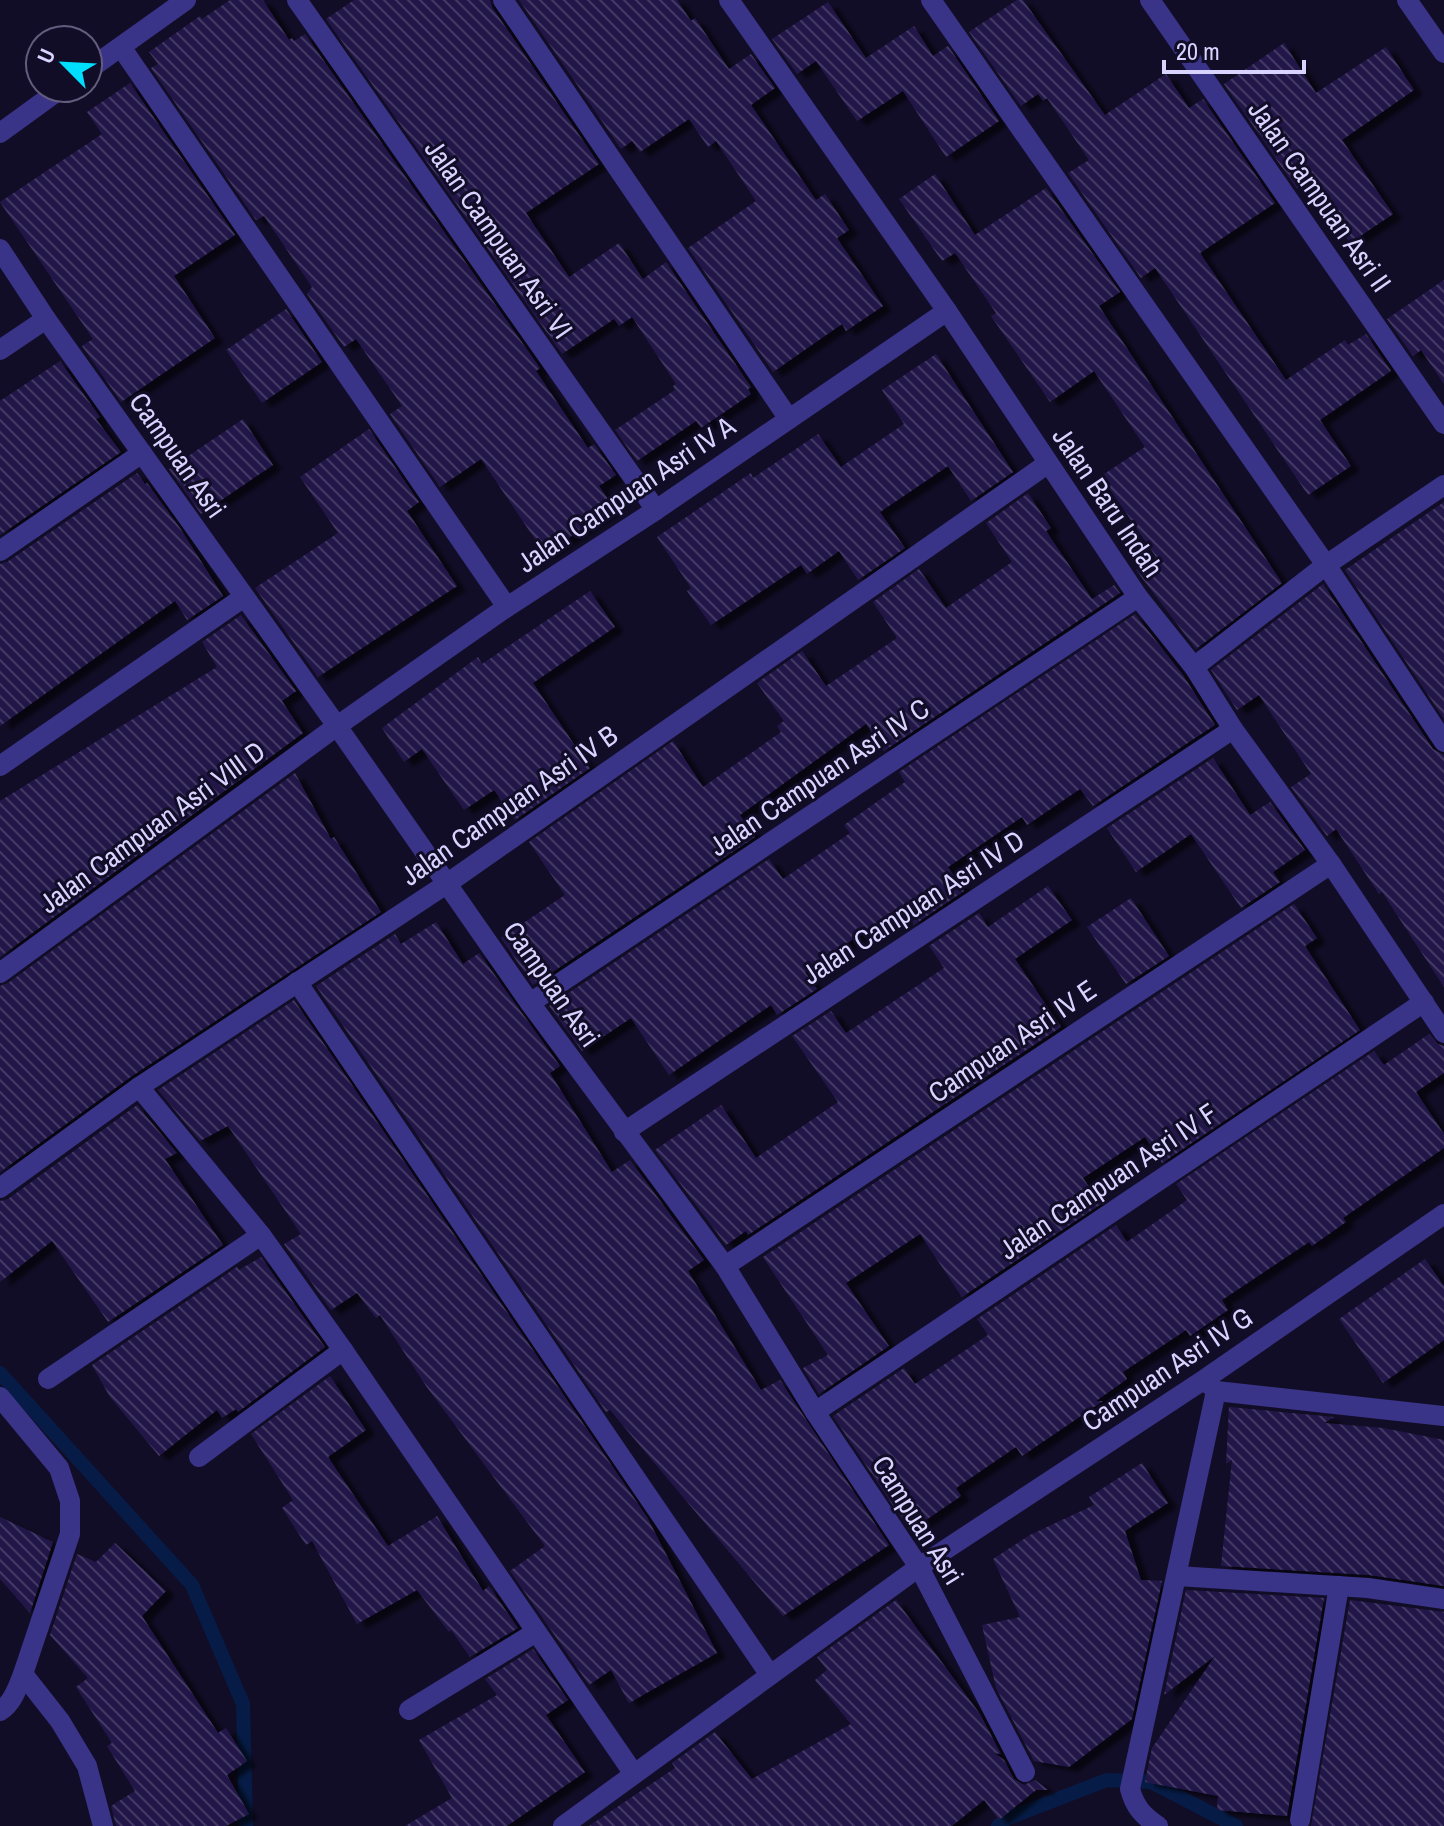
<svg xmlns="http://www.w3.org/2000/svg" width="1444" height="1826" viewBox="0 0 1444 1826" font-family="'Archivo Narrow',sans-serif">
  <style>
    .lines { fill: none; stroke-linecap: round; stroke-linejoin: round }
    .stream { stroke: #061c47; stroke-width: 14 }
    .building { fill: url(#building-back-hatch); filter: url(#shadow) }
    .minor { stroke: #3a3489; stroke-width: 20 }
    .labels { text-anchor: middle; stroke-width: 6; stroke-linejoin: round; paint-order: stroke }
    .street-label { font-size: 28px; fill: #d9d3ff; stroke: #120d27 }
  </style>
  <defs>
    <pattern id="building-back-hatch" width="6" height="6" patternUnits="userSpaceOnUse" patternTransform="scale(2)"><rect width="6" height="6" fill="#231849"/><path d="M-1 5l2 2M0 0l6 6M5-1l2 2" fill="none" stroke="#423964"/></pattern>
    <filter id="shadow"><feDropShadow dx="9" dy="5" stdDeviation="2" flood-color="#0009"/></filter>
  </defs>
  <rect width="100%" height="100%" fill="#120d27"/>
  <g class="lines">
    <g class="stream">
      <path d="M0,1373L192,1585L243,1704L246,1826"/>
      <path d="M998,1826L1008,1818L1107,1780L1151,1782L1236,1826"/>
    </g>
  </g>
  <g class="building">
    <path d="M230,0H263L289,40L292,38L294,41L305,34L540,368L536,371L588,448L594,444L616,475L599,486L614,507L545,554L481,459L440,487L390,414L402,406L356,339L344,347L307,294L312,287L264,216L256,220L151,68L158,64L149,52L200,16L202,19Z"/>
    <path d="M354,0H490L492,7L599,164L526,213L569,277L619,243L643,279L666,262L751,387L748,389L751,394L701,428L696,421L637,461L615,430L675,390L673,386L676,384L632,317L619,326L614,319L562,354L326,19Z"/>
    <path d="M519,0H677L691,21L695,18L729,69L751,54L775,88L751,105L816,200L825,194L849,230L837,238L883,306L846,331L842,324L773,372L688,248L756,201L716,141L708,147L689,119L640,152L632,141L621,149Z"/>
    <path d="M1017,0H1023L1105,115L1166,74L1189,108L1203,99L1275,203L1200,253L1286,380L1345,340L1348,345L1366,334L1391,371L1320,420L1351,466L1308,495L1155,268L1141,278L1068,173L1089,160L1047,98L1043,101L1038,94L1021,106L969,32Z"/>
    <path d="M828,2L866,58L914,26L933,56L948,46L999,121L946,157L903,91L857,121L816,61L797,74L772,39Z"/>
    <path d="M1284,43L1316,93L1386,47L1414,90L1342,140L1393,214L1350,243L1308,181L1297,189L1224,84Z"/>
    <path d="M130,83L235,235L174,276L215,338L121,402L82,346L93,339L0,202L102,134L87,112Z"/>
    <path d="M935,174L975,235L1046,188L1120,292L1099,306L1282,583L1196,649L1136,570L1156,557L1101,476L1145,447L1094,371L1050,402L991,316L996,313L955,253L942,261L899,199Z"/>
    <path d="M1444,280V384L1421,350L1413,356L1387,319Z"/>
    <path d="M286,309L322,362L262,403L226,350Z"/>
    <path d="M936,354L1013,472L971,501L948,466L880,512L905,548L858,580L839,551L807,574L801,565L711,625L687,591L691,588L657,537L751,473L753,478L818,434L841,467L904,424L882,390Z"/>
    <path d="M60,361L100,417L96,419L121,452L0,535V401Z"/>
    <path d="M243,419L273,465L201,514L169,469Z"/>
    <path d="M369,429L419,502L407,511L457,586L318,677L255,588L338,533L300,477Z"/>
    <path d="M137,473L145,484L147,483L180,528L223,596L187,620L175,601L0,726V564L7,562Z"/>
    <path d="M1028,493L1051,528L1046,531L1092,599L1114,585L1120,593L884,751L866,724L740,815L755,837L533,985L501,938L565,895L529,842L673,741L703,787L781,732L777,726L784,721L757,683L802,651L826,686L897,638L873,602L919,569L946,608L1012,562L986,523Z"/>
    <path d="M1444,502V719L1345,570Z"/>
    <path d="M1323,584L1433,749L1444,755V987L1382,892L1379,894L1336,829L1327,836L1291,787L1311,774L1259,695L1237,710L1211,670Z"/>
    <path d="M590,591L615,627L533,683L590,768L515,820L494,790L464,810L422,749L404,762L382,728L478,657L482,664Z"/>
    <path d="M1135,614L1183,675L1215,725L1198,736L1093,806L1080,789L1027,825L1022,817L948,867L964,891L914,925L902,906L805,972L817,989L777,1015L771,1005L669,1075L631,1018L582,1051L549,1006L769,859L783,879L850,833L844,825L905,782L899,772Z"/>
    <path d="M241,615L296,691L282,701L303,733L0,957V801L217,667L202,642Z"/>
    <path d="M1213,758L1250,815L1270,802L1305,850L1273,872L1280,882L1241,908L1191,834L1136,872L1107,828Z"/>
    <path d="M295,773L331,839L334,837L381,912L132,1076L0,1172V986L8,983Z"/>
    <path d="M1048,886L1072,920L1015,959L1061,1027L748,1235L746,1231L726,1245L655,1150L721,1105L756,1158L838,1102L792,1036L831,1011L846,1033L944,968L929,946L979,913L988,927Z"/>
    <path d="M1131,898L1169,956L1126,984L1087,927Z"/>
    <path d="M1294,904L1317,938L1305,946L1360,1030L1162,1163L1145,1137L1083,1178L1101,1204L962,1297L920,1234L846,1283L889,1346L819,1394L803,1368L828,1355L763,1257Z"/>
    <path d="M436,922L463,964L479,953L560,1066L550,1073L612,1172L630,1160L704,1260L688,1271L761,1390L780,1380L889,1545L783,1616L610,1410L606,1412L316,986L395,934L401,944Z"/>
    <path d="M294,1000L647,1517L717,1653L629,1703L611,1670L589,1685L510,1571L545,1546L426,1386L380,1315L376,1318L357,1293L331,1310L284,1244L301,1234L228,1126L200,1141L158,1090Z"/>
    <path d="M1429,1034L1438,1044L1444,1046V1073L1416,1092L1444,1134V1148L1343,1218L1346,1222L1312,1246L1309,1242L1222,1300L1228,1310L1190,1336L1186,1330L1123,1372L1127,1379L1096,1401H1103L1022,1456L1016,1447L956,1488L961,1496L910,1531L833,1416L904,1368L915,1384L988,1335L977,1319L1116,1225L1127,1242L1187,1200L1176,1184L1374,1051L1384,1065Z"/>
    <path d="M137,1105L177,1153L165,1159L223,1245L108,1322L52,1241L0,1282V1201L8,1199Z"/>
    <path d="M261,1257L325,1347L238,1412L236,1409L222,1418L217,1410L159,1456L110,1397L92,1365L237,1267L239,1270Z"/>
    <path d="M1425,1259L1444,1286V1340L1383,1383L1339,1319Z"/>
    <path d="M330,1376L366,1430L328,1457L388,1546L437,1516L483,1591L489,1586L518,1628L470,1657L451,1630L449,1632L417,1590L357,1624L312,1541L306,1545L282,1508L293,1500L251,1434Z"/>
    <path d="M1229,1407L1334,1417L1324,1423L1383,1428L1444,1440V1586L1369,1575L1221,1566L1232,1460L1226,1464Z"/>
    <path d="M1142,1463L1168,1503L1125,1531L1141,1580L1162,1581L1132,1719L1069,1767L1034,1761L996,1688L982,1625L1020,1617L993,1559L1030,1535L1094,1505L1089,1497Z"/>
    <path d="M0,1517L53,1542L30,1613L0,1579Z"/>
    <path d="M115,1543L166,1591L142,1616L218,1733L226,1728L247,1761L227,1775L249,1814L226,1826H116L111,1806L135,1791L107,1746L112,1743L76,1687L88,1678L50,1635L77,1554L96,1562Z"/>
    <path d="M1186,1590L1324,1598L1287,1816L1217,1810L1218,1796L1145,1782L1152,1748L1215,1656L1164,1695Z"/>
    <path d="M896,1600L980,1714L1001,1754L994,1753L1004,1760L1014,1779L1024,1785L1035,1780L1048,1790H1036L999,1820L984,1800L952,1826H589L675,1768L672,1763L715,1732L752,1779L851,1724L815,1680L827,1670L817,1657Z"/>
    <path d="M1350,1600L1444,1612V1826H1311Z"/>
    <path d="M533,1649L568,1700L546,1715L585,1772L507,1826H405L452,1798L419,1740L497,1695L485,1679Z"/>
  </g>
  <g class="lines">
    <g class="minor">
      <path d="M297,0L656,510"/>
      <path d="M503,0L789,419"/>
      <path d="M729,0L947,311L1138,597L1194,667L1233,729L1331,864L1444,1033"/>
      <path d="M931,0L1326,565L1444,742"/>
      <path d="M1150,0L1444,424"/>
      <path d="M1407,0L1444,53"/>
      <path d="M121,47L507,607"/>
      <path d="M88,70L186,0"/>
      <path d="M0,133L62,88"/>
      <path d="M0,249L46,319L337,726L530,1003L725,1266L815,1412L919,1567L1025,1772"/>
      <path d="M0,350L46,319"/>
      <path d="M0,551L142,453"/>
      <path d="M1194,667L1326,565L1444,485"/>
      <path d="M0,766L244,597"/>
      <path d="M0,973L337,726L507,607L656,510L947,311"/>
      <path d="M297,982L770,1675"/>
      <path d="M530,1003L1138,597"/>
      <path d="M139,1087L261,1235L343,1350L634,1774"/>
      <path d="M624,1132L1233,729"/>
      <path d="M0,1188L139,1087L448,883L1047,464"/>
      <path d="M725,1266L1331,864"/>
      <path d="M48,1379L261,1235"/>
      <path d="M1209,1384L1216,1391L1444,1416"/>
      <path d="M0,1397L59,1468L70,1501V1534L23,1674C18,1687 12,1704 0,1711"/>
      <path d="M815,1412L1424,1002"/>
      <path d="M199,1457L343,1350"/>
      <path d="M1177,1576L1368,1588L1444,1599"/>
      <path d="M23,1674L60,1721L87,1766L103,1826"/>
      <path d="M409,1710L536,1632"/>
      <path d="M1300,1820L1339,1586"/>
      <path d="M563,1826L919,1567L1205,1379L1444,1214"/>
      <path d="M1158,1826C1142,1815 1135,1807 1130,1789L1216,1391"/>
    </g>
  </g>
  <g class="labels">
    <g class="street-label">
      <text transform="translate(1320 196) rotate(55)" y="10">Jalan Campuan Asri II</text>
      <text transform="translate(499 239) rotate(55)" y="10">Jalan Campuan Asri VI</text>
      <text transform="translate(178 455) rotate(55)" y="10">Campuan Asri</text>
      <text transform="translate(626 494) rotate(-34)" y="10">Jalan Campuan Asri IV A</text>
      <text transform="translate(1108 502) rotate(56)" y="10">Jalan Baru Indah</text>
      <text transform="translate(819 777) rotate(-34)" y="10">Jalan Campuan Asri IV C</text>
      <text transform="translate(509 805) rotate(-35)" y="10">Jalan Campuan Asri IV B</text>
      <text transform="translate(152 827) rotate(-36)" y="10">Jalan Campuan Asri VIII D</text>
      <text transform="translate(913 907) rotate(-33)" y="10">Jalan Campuan Asri IV D</text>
      <text transform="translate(552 984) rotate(55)" y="10">Campuan Asri</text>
      <text transform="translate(1012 1041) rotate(-34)" y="10">Campuan Asri IV E</text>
      <text transform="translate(1108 1181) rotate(-34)" y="10">Jalan Campuan Asri IV F</text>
      <text transform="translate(1167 1369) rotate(-34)" y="10">Campuan Asri IV G</text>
      <text transform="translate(918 1520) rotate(58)" y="10">Campuan Asri</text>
    </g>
  </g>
  <g transform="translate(64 64) rotate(294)"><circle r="38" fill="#120d27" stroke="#625c7d" stroke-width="2"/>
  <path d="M0-6L14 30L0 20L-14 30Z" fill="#00defe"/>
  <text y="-12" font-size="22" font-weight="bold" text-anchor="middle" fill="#d9d3ff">U</text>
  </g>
  <path d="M1164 60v12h140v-12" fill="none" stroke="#d9d3ff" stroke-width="4"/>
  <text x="1176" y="60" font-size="24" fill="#d9d3ff" stroke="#120d27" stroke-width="6" paint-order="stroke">20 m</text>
</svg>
